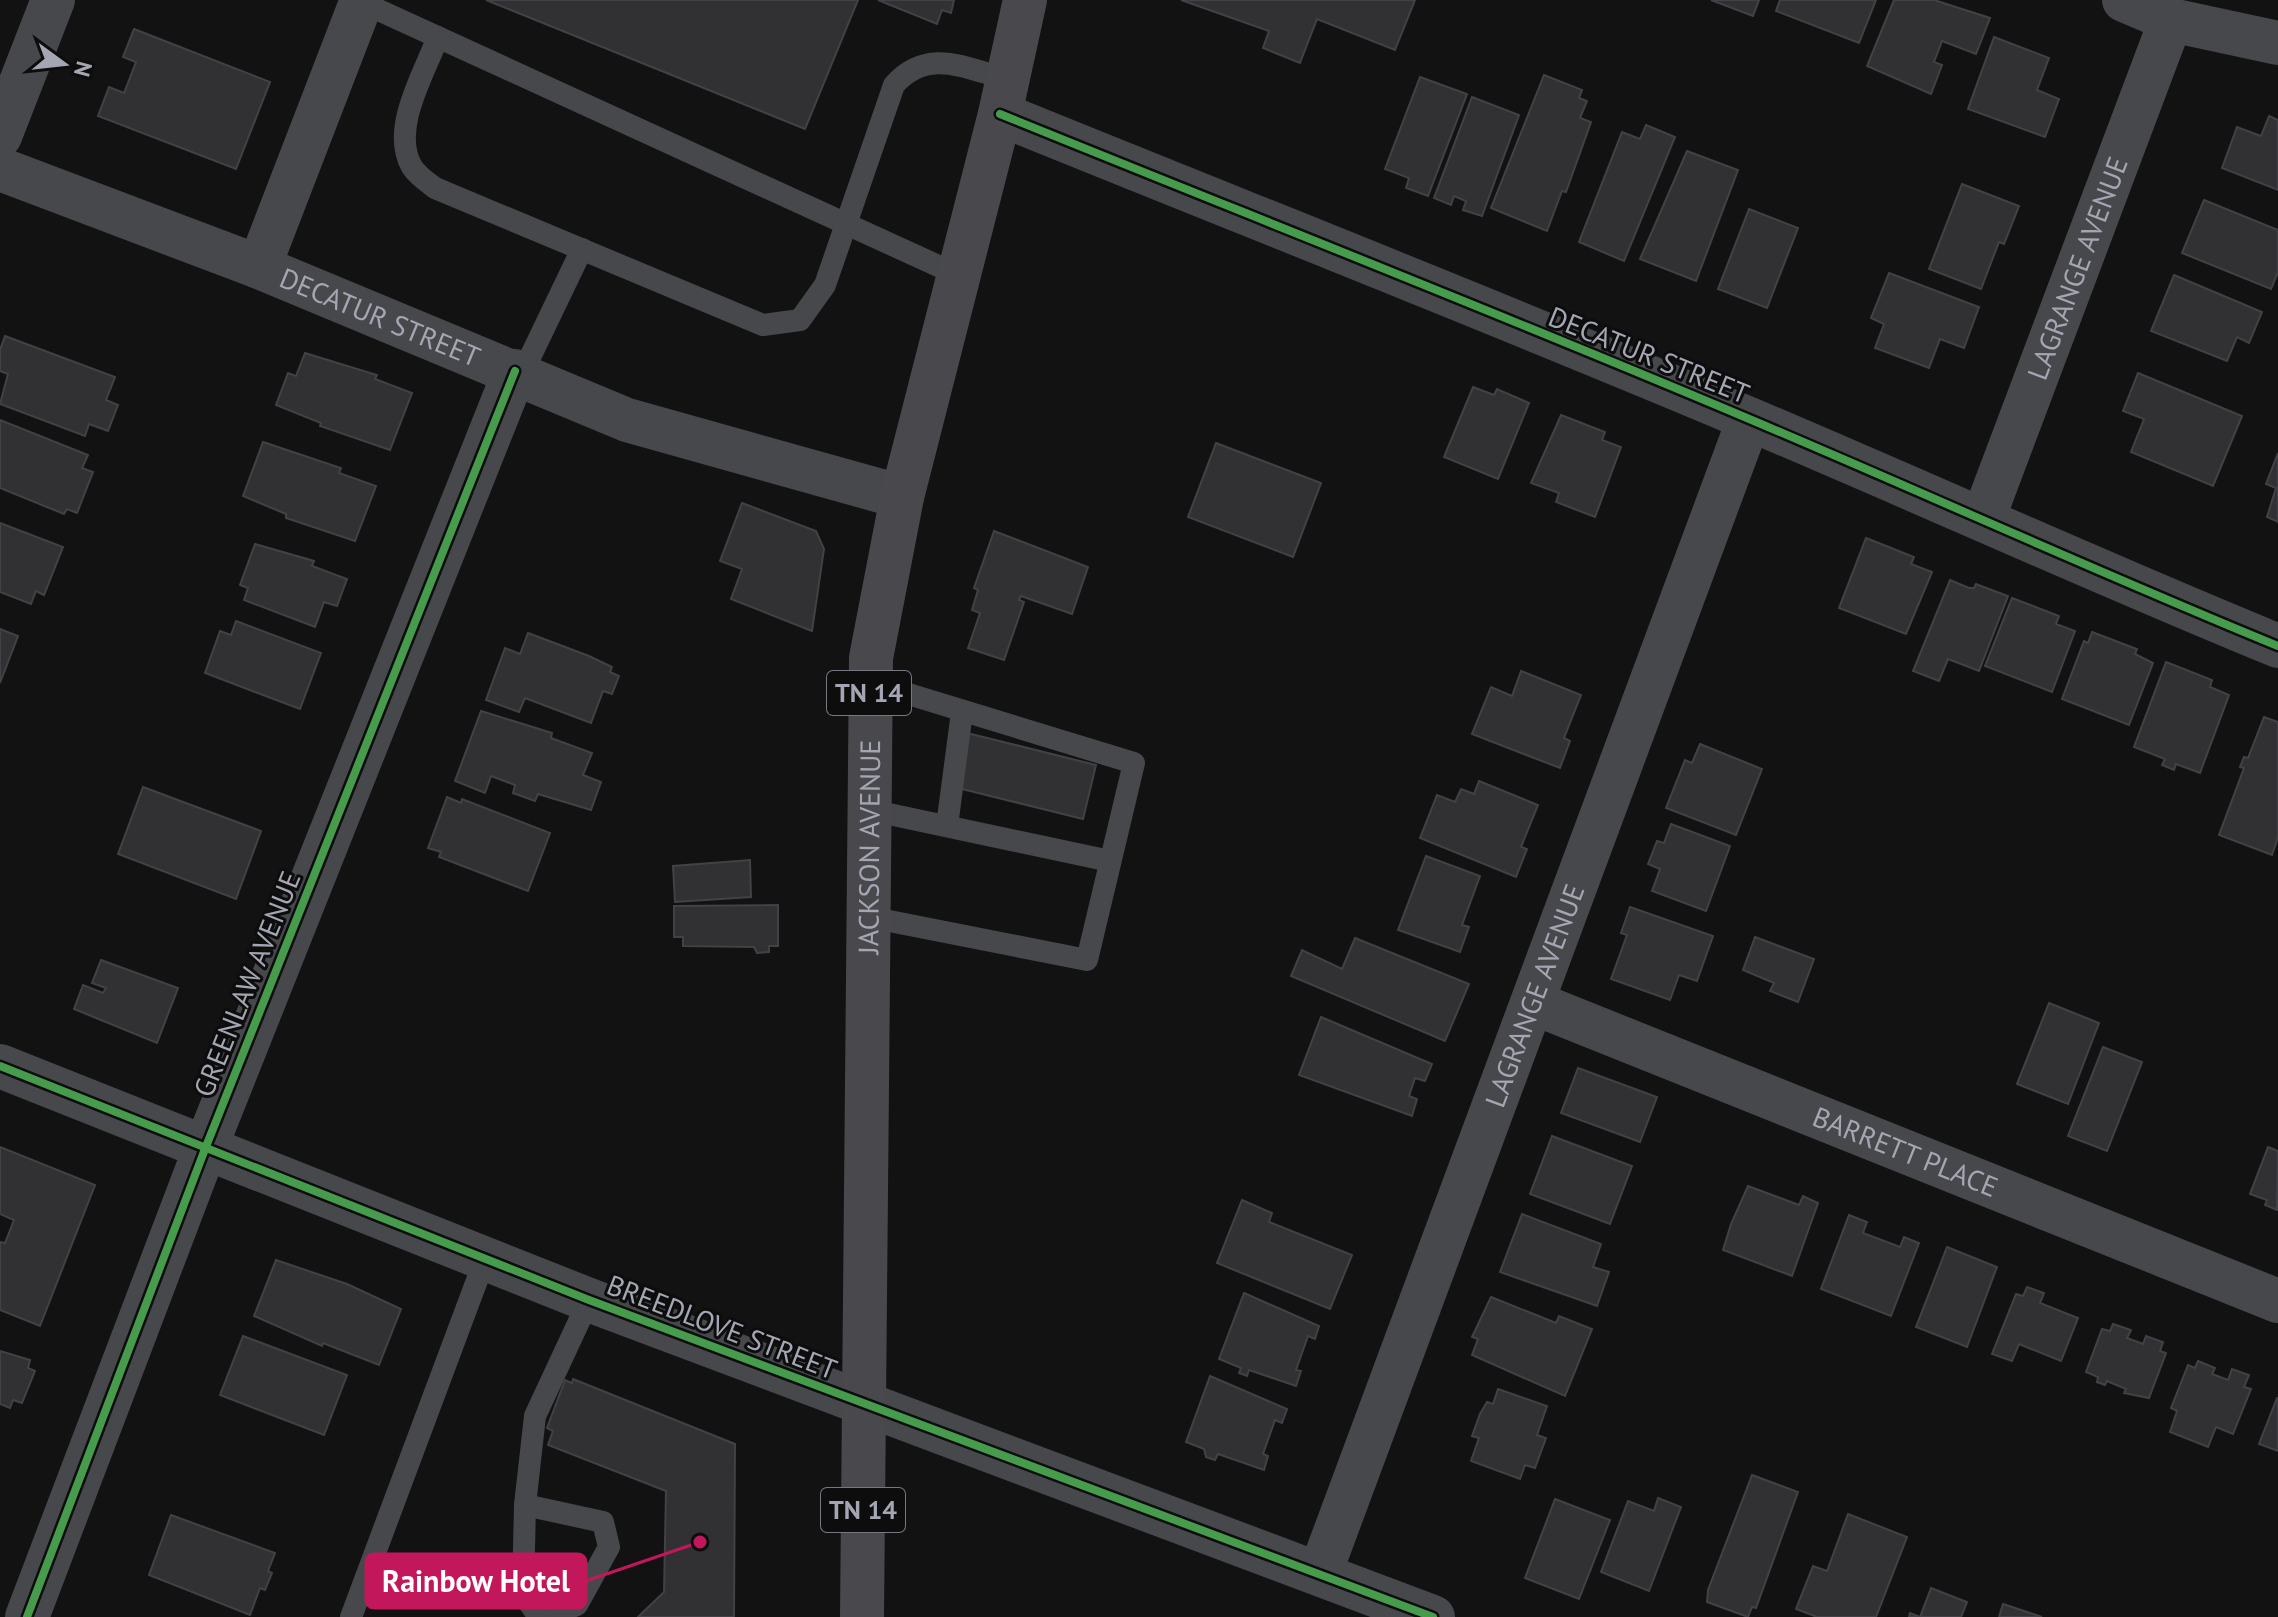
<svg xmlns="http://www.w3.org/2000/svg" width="2278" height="1617" viewBox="0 0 2278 1617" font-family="'PT Sans',sans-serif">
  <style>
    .building { fill: #313134; stroke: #424246; stroke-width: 2 }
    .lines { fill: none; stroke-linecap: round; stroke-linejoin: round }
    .service { stroke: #47484b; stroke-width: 22 }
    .minor { stroke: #47484b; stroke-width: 44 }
    .tertiary { stroke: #47484b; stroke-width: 44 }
    .primary { stroke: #49494d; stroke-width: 44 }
    .cycleway-casing { stroke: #0d0d0e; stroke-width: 13 }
    .cycleway { stroke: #469c4c; stroke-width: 8 }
    .labels { text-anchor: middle; stroke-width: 6; stroke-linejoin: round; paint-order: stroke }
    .shield { fill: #0d0d0e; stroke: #777882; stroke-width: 2 }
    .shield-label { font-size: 26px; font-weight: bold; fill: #a4a6b3 }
    .street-label { font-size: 28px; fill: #a4a6b3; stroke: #0d0d0e }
    .leader { fill: none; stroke: #c2185b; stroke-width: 3 }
    .callout-dot { fill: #c2185b; stroke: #0d0d0e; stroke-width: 3 }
    .callout { fill: #c2185b; stroke: #c2185b; stroke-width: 3 }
    .callout-label { font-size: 30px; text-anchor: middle; font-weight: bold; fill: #fff }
  </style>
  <rect width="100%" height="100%" fill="#121213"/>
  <g class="building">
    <path d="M486,0H858L805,129Z"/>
    <path d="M878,0H954L951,13L942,10L937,24Z"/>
    <path d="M1181,0H1415L1395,50L1317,19L1300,63L1263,48L1269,31Z"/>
    <path d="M1711,0H1759L1753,16Z"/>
    <path d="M1780,0H1876L1859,43L1776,11Z"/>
    <path d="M1894,0H1934L1990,18L1976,54L1942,41L1934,62L1942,65L1931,94L1867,66Z"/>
    <path d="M134,29L270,82L236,169L98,116L109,87L124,93L136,62L123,57Z"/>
    <path d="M1994,37L2049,58L2037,90L2059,99L2045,137L1968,109Z"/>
    <path d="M1544,75L1582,90L1579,98L1587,101L1580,118L1591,122L1566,192L1562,191L1547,231L1491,208Z"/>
    <path d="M1420,77L1467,94L1428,196L1406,188L1409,178L1385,169Z"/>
    <path d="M1472,97L1519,115L1482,216L1463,210L1466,201L1454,196L1451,205L1434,198Z"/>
    <path d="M2269,116L2278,120V190L2222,168L2237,127L2261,136Z"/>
    <path d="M1646,125L1675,137L1624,261L1579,242L1622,132L1640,139Z"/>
    <path d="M1687,151L1738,170L1696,281L1640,259Z"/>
    <path d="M1962,184L2019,206L2004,244L1999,242L1981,289L1929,269Z"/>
    <path d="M2204,200L2278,230V272L2271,289L2182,253Z"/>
    <path d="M1749,209L1798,228L1767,308L1718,289Z"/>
    <path d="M1889,273L1979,307L1964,348L1940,339L1929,368L1875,348L1884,324L1871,318Z"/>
    <path d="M2174,275L2262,312L2249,343L2237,337L2227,361L2151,331Z"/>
    <path d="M5,336L115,377L106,400L118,405L108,431L89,424L85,436L0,404L8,374L0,371V350Z"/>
    <path d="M305,353L377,375L375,379L412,393L390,450L320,426L321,423L276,405L288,373L296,376Z"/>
    <path d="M2138,373L2242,416L2213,486L2131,452L2144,419L2123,411Z"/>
    <path d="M1473,387L1494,395L1497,389L1529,403L1498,479L1444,457Z"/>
    <path d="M1561,415L1605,432L1602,440L1621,447L1595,517L1556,502L1559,493L1531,483Z"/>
    <path d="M0,420L88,455L82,468L93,472L77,513L67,509L64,514L0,488Z"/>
    <path d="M263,442L341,468L339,473L376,486L355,541L286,518V514L243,496Z"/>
    <path d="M1216,443L1321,483L1293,557L1188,517Z"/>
    <path d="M2278,453V522L2267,517L2276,488L2266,484Z"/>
    <path d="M742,503L816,531L824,549L812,631L731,599L742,569L720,561Z"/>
    <path d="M0,523L63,547L44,595L36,591L31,604L0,592Z"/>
    <path d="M994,531L1088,567L1072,614L1021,596L1019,600L1024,602L1004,660L968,648L980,613L972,610L978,590L974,588Z"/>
    <path d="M1866,538L1914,557L1911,564L1932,572L1906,634L1839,608Z"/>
    <path d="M255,544L314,561L312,566L347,579L337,606L324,602L315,627L244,600L248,588L240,585Z"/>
    <path d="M1950,580L1969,588H1974L1976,584L2008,596L1979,671L1948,659L1939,681L1913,671Z"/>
    <path d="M2012,598L2059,616L2056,624L2075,631L2052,692L1985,666Z"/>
    <path d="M236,621L321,653L300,709L205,673L220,631L231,635Z"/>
    <path d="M0,629L18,636L0,683Z"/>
    <path d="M2092,632L2137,649L2135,654L2153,663L2129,725L2062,699L2084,641L2088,643Z"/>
    <path d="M528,633L589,656L612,667L610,672L619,676L612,694L603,691L591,723L525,698L519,712L486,700L505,648L520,654Z"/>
    <path d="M2166,662L2212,680L2210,687L2229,695L2200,773L2176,764L2174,770L2162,765L2165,759L2134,747Z"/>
    <path d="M1521,671L1581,695L1564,738L1570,741L1560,768L1472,734L1491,687L1512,696Z"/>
    <path d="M481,711L552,733L551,738L592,753L583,775L601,782L591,810L538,794L535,801L513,793L515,785L491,776L485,793L455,781Z"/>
    <path d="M2264,717L2278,722V837L2272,855L2219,835L2244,768L2240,767L2244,757L2248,758Z"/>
    <path d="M967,733L1096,765L1083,819L954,787Z"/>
    <path d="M1700,744L1762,769L1736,835L1666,808L1685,760L1692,763Z"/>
    <path d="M1479,781L1538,805L1521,847L1527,849L1516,877L1420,838L1437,795L1455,802L1461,789L1474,794Z"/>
    <path d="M143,787L261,831L236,899L118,854Z"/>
    <path d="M447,797L461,803L462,799L550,833L528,891L439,857L441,852L428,848Z"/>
    <path d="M1671,824L1730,846L1706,911L1652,891L1660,869L1648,864L1657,841L1664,843Z"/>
    <path d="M1426,856L1480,876L1462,925L1469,927L1460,952L1398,930Z"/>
    <path d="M750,860L751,897L675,902L673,866Z"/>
    <path d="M778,905V946H769V952L757,953L754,947L683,946V937H674V906Z"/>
    <path d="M1630,907L1713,936L1697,981L1679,975L1670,1000L1611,979L1627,935L1621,933Z"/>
    <path d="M1755,937L1814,959L1798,1002L1770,991L1774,983L1743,970Z"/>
    <path d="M1355,938L1469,984L1445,1041L1291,976L1302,950L1342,969Z"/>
    <path d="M101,960L178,988L157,1043L74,1009L83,985L103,993L106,988L92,983Z"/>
    <path d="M2049,1003L2099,1023L2068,1104L2017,1084Z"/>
    <path d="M1321,1017L1432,1064L1425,1081L1415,1078L1409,1096L1417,1099L1412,1116L1299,1075Z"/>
    <path d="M2103,1047L2142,1062L2107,1151L2068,1136Z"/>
    <path d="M1578,1068L1657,1097L1640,1142L1561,1113Z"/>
    <path d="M1552,1136L1632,1166L1610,1224L1530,1194Z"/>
    <path d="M0,1147L95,1185L40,1326L0,1310V1242L5,1243L14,1220L0,1214Z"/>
    <path d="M2268,1147L2278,1151L2277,1210L2265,1205L2267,1200L2250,1194Z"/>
    <path d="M1748,1186L1799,1205L1803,1196L1818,1203L1792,1276L1723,1250L1731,1224Z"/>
    <path d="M1242,1200L1272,1213L1269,1222L1352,1255L1330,1309L1217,1263Z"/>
    <path d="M1522,1214L1601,1244L1593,1267L1609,1272L1597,1306L1500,1272Z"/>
    <path d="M1849,1215L1867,1222L1863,1233L1900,1247L1904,1237L1919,1243L1891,1316L1821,1289Z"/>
    <path d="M1947,1247L1997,1267L1967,1347L1916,1327Z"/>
    <path d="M276,1260L347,1284L401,1309L379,1365L323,1343L322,1346L254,1316Z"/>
    <path d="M2027,1287L2044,1293L2040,1303L2078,1318L2061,1361L2019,1344L2012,1361L1992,1354L2016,1294L2023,1296Z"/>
    <path d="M1244,1293L1319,1326L1315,1339L1308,1336L1296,1370L1301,1371L1296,1386L1249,1370L1247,1376L1239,1373L1241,1368L1219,1359Z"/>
    <path d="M1491,1297L1556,1323L1559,1316L1592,1329L1565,1396L1472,1355L1478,1339L1472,1337Z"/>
    <path d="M2113,1324L2131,1330L2127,1338L2143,1344L2146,1336L2163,1342L2160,1351L2166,1353L2149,1398L2124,1393L2126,1389L2107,1381L2105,1385L2097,1382L2098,1377L2086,1372L2102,1329L2110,1331Z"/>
    <path d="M243,1336L347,1375L324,1435L220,1395Z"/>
    <path d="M0,1351L30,1360L28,1368L35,1371L22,1403L13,1400L10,1408L0,1404Z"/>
    <path d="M2198,1361L2215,1368L2212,1374L2228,1380L2232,1369L2249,1375L2244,1387L2251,1389L2233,1434L2216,1427L2208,1447L2170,1432L2177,1411L2171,1408L2188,1365L2195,1368Z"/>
    <path d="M1210,1376L1287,1409L1282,1423L1275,1420L1263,1454L1268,1456L1264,1470L1218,1454L1215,1460L1206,1457L1204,1449L1186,1442Z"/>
    <path d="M573,1379L735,1444L734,1617H638L664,1592L666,1491L548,1445L553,1431L547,1428L565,1380L572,1383Z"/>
    <path d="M1498,1389L1547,1406L1537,1435L1546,1438L1535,1468L1525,1465L1520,1479L1471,1461L1479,1438L1472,1436L1480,1414L1487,1402L1493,1404Z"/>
    <path d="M2277,1398H2278V1451L2259,1444Z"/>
    <path d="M1752,1475L1798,1492L1756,1608L1752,1607L1748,1617L1707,1602L1708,1590Z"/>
    <path d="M1658,1498L1681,1507L1649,1591L1601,1572L1628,1501L1654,1511Z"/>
    <path d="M1555,1499L1610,1520L1579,1599L1525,1578Z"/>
    <path d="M1848,1514L1907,1537L1876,1617H1817L1796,1609L1813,1566L1827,1571Z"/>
    <path d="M171,1515L275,1553L268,1571L272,1573L265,1590L260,1588L250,1615L149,1575Z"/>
    <path d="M1931,1588L1967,1602L1961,1617H1909L1910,1613L1920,1617Z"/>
    <path d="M2003,1604L2042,1617H1999Z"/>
  </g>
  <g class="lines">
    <g class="service">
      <path d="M361,2L958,275"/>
      <path d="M438,37C424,74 390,129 412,167C417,175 427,182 435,188L763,325L800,320L825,285L894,85C928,47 964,68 1007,79"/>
      <path d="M522,374L582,249"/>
      <path d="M870,810L1110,861"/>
      <path d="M947,826L962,712"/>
      <path d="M869,917L1087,960L1134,763L869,682"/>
      <path d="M525,1505L603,1522L609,1547L577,1605L545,1617"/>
      <path d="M351,1617L485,1259"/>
      <path d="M539,1617L523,1594L525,1505L535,1416L589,1300"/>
    </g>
    <g class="minor">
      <path d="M2124,0L2171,20L2278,43"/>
      <path d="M1000,114C1251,216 1504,315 1754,421C1929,495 2102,574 2278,646"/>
      <path d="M0,136L53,0"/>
      <path id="s1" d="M0,169L259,267L627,420L902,497"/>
      <path d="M259,267L362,0"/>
      <path id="s2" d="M1983,519L2171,20"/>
      <path id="s3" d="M1534,1003L2278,1301"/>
      <path id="s4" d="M1320,1573L1749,419"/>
      <path d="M27,1617L205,1149L515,371"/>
    </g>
    <path class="tertiary" d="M0,1066L589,1300L1433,1617"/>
    <path class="primary" id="s5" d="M862,1617L871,658L902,497L1000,114L1025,0"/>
    <defs>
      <g id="cycleway">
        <path d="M1000,114C1251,216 1504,315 1754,421C1929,495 2102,574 2278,646"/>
        <path d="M0,1066L589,1300L1433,1617"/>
        <path d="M27,1617L205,1149L515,371"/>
      </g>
    </defs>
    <use href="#cycleway" class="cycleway-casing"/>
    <use href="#cycleway" class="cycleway"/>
  </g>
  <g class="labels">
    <g class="shield">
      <rect x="827" y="671" width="84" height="44" rx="6"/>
      <rect x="821" y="1488" width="84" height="44" rx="6"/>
    </g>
    <g class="shield-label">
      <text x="869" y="702">TN 14</text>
      <text x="863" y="1519">TN 14</text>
    </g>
    <g class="street-label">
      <text dy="10" stroke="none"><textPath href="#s2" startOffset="268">LAGRANGE AVENUE</textPath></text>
      <text dy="10" stroke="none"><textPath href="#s1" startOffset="408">DECATUR STREET</textPath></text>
      <text transform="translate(1649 355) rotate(22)" y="10">DECATUR STREET</text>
      <text dy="10" stroke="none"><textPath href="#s5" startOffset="770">JACKSON AVENUE</textPath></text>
      <text transform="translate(247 984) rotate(-68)" y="10">GREENLAW AVENUE</text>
      <text dy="10" stroke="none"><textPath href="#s4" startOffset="616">LAGRANGE AVENUE</textPath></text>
      <text dy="10" stroke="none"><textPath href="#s3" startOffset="400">BARRETT PLACE</textPath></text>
      <text transform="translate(722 1327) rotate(21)" y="10">BREEDLOVE STREET</text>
    </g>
  </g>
  <path class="leader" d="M700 1542L586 1581"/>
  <circle class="callout-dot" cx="700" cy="1542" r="8"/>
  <rect class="callout" x="366" y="1554" width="220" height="54" rx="8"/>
  <g class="callout-label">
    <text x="476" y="1592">Rainbow Hotel</text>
  </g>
  <g transform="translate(64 64) rotate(105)" stroke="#0d0d0e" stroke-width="6" paint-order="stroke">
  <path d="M0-6L14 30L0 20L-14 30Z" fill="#a4a6b3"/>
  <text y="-12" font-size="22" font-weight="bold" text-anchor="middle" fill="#a4a6b3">N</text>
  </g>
</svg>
